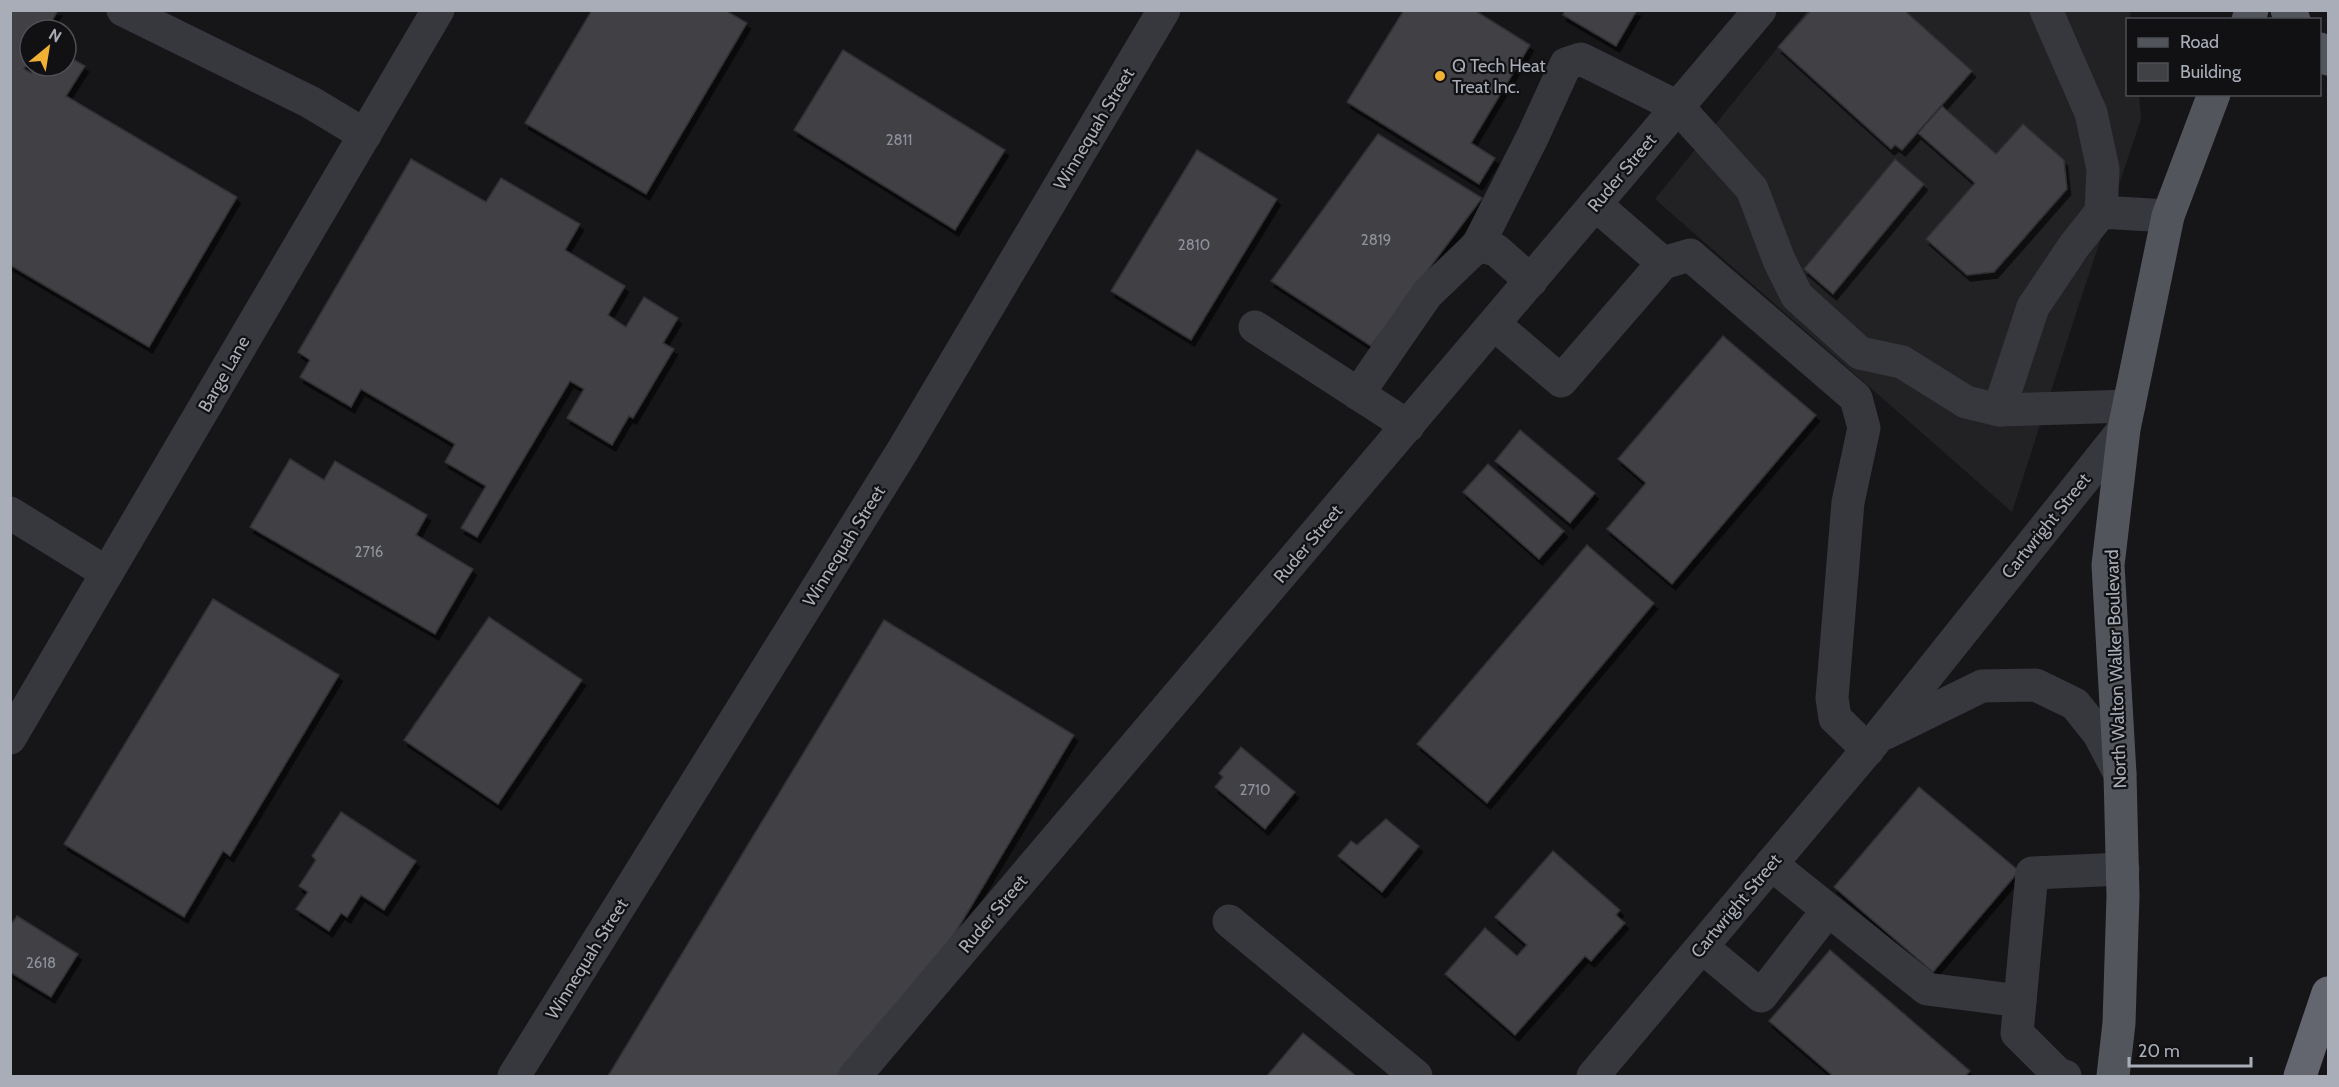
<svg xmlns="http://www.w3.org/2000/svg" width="2339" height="1087" viewBox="0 0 2339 1087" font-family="Cabin,sans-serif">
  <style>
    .built { fill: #222225 }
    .building { fill: #404145; stroke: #303034; stroke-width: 1.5; filter: url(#shadow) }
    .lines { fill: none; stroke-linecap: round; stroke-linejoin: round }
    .minor { stroke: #37383d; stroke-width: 33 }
    .major { stroke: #53555c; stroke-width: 33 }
    .highway { stroke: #63666e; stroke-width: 33 }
    .poi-dot { fill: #f2b134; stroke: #111113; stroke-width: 2 }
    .labels { text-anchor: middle; stroke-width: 4.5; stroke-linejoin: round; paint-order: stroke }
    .number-label { font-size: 15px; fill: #8e929b }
    .poi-label { font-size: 18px; fill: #a8adb8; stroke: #111113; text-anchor: start }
    .street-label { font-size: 18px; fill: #a8adb8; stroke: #111113 }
  </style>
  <defs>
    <filter id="shadow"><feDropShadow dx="3.5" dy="6" stdDeviation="0" flood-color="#0009"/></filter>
  </defs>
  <rect width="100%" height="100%" fill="#161618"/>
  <path class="built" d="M1807,11H2130L2131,19L2128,20V94L2139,95L2141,119L2080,301L2012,512L1655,199Z"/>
  <g class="building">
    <path d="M10,10H58L47,30H30V59L24,69L31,73L35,66H66V55L85,66L66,96L237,197L149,347L10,265Z"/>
    <path d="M592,10H725L747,23L646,194L525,123Z"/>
    <path d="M1404,10H1474L1530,45L1471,143L1495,158L1479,184L1347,102Z"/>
    <path d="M1565,10H1637L1616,46L1563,15Z"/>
    <path d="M1811,10H1904L1972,71L1902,150L1895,145L1891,149L1778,47Z"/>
    <path d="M843,50L1005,150L955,230L794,130Z"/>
    <path d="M1942,106L1996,154L2023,124L2064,160L2067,189L1994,272L1967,275L1926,239L1975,183L1918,133Z"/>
    <path d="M1378,134L1482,198L1371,346L1271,281Z"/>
    <path d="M1197,150L1277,199L1191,340L1111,291Z"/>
    <path d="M411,159L486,202L501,178L580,224L565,250L625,286L608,315L626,327L644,297L678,318L663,343L674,349L633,418L629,416L612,445L567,418L584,389L570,381L477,537L461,528L486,486L445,462L455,444L361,389L351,407L300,377L310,360L298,352Z"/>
    <path d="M1895,159L1924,184L1833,294L1804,269Z"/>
    <path d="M1723,336L1816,415L1672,584L1607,529L1646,483L1618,459Z"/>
    <path d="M1520,430L1595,493L1570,523L1495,461Z"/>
    <path d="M290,459L324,480L335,461L427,515L416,535L473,569L435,634L250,527Z"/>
    <path d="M1488,464L1564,531L1539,559L1463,492Z"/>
    <path d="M1587,545L1654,603L1487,803L1417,744Z"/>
    <path d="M213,599L339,675L230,856L223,851L184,917L64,844Z"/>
    <path d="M489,617L582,680L498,804L404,740Z"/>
    <path d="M884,620L1074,735L954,935L838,1076H608Z"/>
    <path d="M1241,747L1295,792L1265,829L1215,787L1223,777L1219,773Z"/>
    <path d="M1919,787L2019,871L1933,972L1834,887Z"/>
    <path d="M341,812L416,861L384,910L361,895L347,917L341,913L329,931L296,909L308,892L299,886L316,860L312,856Z"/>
    <path d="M1386,819L1419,846L1382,892L1338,856L1351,841L1357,845Z"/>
    <path d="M1553,851L1620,910L1616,915L1625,923L1591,961L1585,956L1515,1035L1445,974L1485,928L1517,956L1527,945L1495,917Z"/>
    <path d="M17,916L78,954L51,997L10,972V926Z"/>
    <path d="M1830,950L1970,1071L1965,1076H1833L1769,1021Z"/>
    <path d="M1303,1033L1356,1076H1267Z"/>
  </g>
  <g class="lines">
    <g class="minor">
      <path d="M123,10L310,102L365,135"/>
      <path d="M2046,10L2091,113L2103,169L2101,212"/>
      <path d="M1478,245L1533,136L1566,64L1581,59L1678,107L1752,189L1779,260L1797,296L1860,353L1902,362L1966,402L1999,410L2129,406"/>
      <path d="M1663,263L1690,255L1856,398L1864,428L1848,502L1832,698L1835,718L1868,750"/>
      <path d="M1494,324L1561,381L1663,263L1595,204"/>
      <path d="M1255,327L1408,426"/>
      <path d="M1358,394L1427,294L1478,245L1496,250L1531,281"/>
      <path d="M1999,410L2033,307L2074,246L2101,212L2168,216"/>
      <path d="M10,513L107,573"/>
      <path d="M1886,733L1982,686L2036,685L2075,704L2099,734L2120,774"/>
      <path d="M10,738L438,10"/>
      <path d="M1771,864L1927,989L2020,1001"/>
      <path d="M1229,921L1416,1076"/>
      <path d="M1702,947L1761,996L1828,910"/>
      <path d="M514,1076L903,450L1164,10"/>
      <path d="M855,1076L1760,10"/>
      <path d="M1593,1076L1879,736L2124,429"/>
      <path d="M2065,1076L2058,1074L2017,1033L2032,873L2123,869"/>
    </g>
    <g class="major">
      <path d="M2287,10L2294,20"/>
      <path d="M2248,20L2252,10"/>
      <path d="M2320,49L2328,59"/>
      <path d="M2113,1076L2119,1023L2123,896L2120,774L2108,565L2124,429L2168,216L2214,94"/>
    </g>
    <path class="highway" d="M2300,1076L2328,993"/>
  </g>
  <circle class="poi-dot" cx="1440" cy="76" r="6"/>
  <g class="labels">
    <g class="number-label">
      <text x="899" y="145">2811</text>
      <text x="1376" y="245">2819</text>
      <text x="1194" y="250">2810</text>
      <text x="369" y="557">2716</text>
      <text x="1255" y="795">2710</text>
      <text x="41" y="968">2618</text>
    </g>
    <g class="poi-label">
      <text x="1452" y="72">Q Tech Heat<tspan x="1452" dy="21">Treat Inc.</tspan></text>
    </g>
    <g class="street-label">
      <text transform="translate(1094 129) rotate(-59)" y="6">Winnequah Street</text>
      <text transform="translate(1622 173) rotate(-50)" y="6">Ruder Street</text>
      <text transform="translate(224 374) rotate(-60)" y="6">Barge Lane</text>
      <text transform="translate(2046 526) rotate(-51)" y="6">Cartwright Street</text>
      <text transform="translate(1308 544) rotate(-50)" y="6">Ruder Street</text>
      <text transform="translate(844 546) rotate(-58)" y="6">Winnequah Street</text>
      <text transform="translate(2116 669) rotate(-92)" y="6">North Walton Walker Boulevard</text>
      <text transform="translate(1736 906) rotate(-50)" y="6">Cartwright Street</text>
      <text transform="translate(993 914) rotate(-50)" y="6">Ruder Street</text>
      <text transform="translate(587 959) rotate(-58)" y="6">Winnequah Street</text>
    </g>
  </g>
  <rect width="2339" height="1087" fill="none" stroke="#a8adb8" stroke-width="24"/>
  <rect x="2126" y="18" width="195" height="78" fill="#111113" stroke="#4d4f55" stroke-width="1.5"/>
  <rect x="2138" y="38" width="30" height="9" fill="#53555c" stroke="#4d4f55" stroke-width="1.5"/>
  <text x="2180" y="48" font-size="18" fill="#a8adb8">Road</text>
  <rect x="2138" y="63" width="30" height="18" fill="#404145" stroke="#4d4f55" stroke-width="1.5"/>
  <text x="2180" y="78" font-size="18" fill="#a8adb8">Building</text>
  <g transform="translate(48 48) rotate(30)"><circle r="28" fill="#111113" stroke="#4d4f55" stroke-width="1.5"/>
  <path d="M0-4.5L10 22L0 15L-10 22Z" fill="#f2b134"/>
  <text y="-9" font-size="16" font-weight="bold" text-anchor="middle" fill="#a8adb8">N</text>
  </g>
  <path d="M2129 1057v9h122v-9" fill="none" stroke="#a8adb8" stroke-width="3"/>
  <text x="2138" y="1057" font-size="18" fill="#a8adb8" stroke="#111113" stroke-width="4.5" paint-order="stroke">20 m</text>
</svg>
